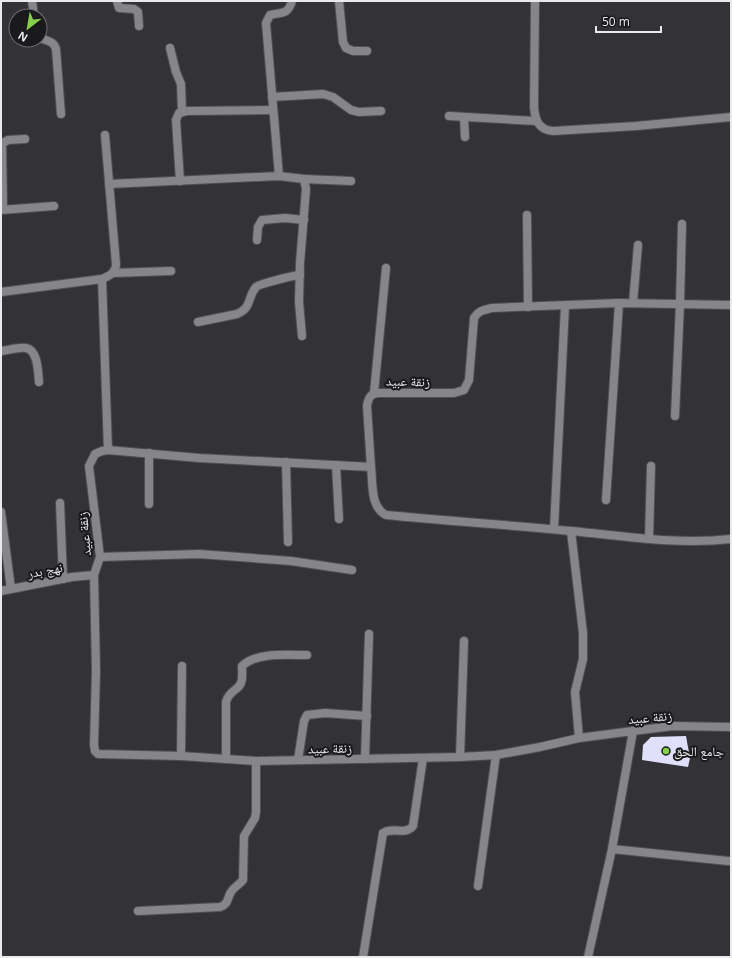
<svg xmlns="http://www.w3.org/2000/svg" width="732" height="958" viewBox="0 0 732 958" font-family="'Open Sans','Noto Naskh Arabic',sans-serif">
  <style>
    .building { fill: #e1e0fa }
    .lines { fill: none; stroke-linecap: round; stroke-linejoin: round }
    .street-casing { stroke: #505054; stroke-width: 10 }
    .street { stroke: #85858a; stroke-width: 8 }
    .poi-dot { fill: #85cf4c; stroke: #1a1a1c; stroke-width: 1.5 }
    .labels { text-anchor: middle; stroke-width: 4; stroke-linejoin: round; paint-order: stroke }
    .street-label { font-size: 13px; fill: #eaeaed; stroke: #1a1a1c }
    .poi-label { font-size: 13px; fill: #eaeaed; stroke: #1a1a1c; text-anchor: start }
  </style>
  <rect width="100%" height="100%" fill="#323237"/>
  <path class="building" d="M686,736L690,758L688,767L642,760L643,745L651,737Z"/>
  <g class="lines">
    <defs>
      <g id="street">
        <path d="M32,1L34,16"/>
        <path d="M117,1L119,8L134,9L138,12L139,26"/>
        <path d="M339,1L343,42L346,48L353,51H367"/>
        <path d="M535,1L534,107C535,119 538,130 553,131L636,126L731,117"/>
        <path d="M40,38C47,41 54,41 56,49L61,114"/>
        <path d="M170,48L176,72L181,84L182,112"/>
        <path d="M272,97L323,94L333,97L351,110L359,112L381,111"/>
        <path d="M449,116L536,121"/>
        <path d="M464,117L465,137"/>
        <path d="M279,176L266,23L270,15C282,12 288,15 292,1"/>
        <path d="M304,179L351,181"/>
        <path d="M180,181L176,120L179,113L187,111L273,110"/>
        <path d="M109,184L279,176L304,179L306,189L300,263L299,302L302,336"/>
        <path d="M3,209L2,145L3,143L8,140L25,139"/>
        <path d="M1,210L54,206"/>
        <path d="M527,215L528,307"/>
        <path d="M257,240L258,227L262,220L285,218L304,220"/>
        <path d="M113,273L171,271"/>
        <path d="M102,279L108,450"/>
        <path d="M1,292L102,279C109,276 116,273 116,264L105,135"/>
        <path d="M633,303L638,245"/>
        <path d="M731,305L619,303L492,308C484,310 479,310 474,318L469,380L464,390L454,393H379C370,393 368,399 367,406L371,467L199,458L108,450L102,451L95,454L89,466L100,557L94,575L96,671L94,745L95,751L98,754L181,756L256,761L460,757L496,755L540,747L579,738L633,731L673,726L731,727"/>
        <path d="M198,322L237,314C252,308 247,298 256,287C259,284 295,275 300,275"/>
        <path d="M1,351C9,350 19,347 26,348C38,350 38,372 39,382"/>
        <path d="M374,393L386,268"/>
        <path d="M675,416L680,304L682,224"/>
        <path d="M286,462L288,542"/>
        <path d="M336,465L339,519"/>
        <path d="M371,467C373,483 370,507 386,515C448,521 509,525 571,531C624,536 677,545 731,539"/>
        <path d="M606,500L619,303"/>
        <path d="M60,503L63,579"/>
        <path d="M149,504V453"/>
        <path d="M1,512L11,589"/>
        <path d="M554,529L565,306"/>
        <path d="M571,531L583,633V659L575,692L579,738"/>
        <path d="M649,539L651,466"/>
        <path d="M100,557L199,554L291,561L352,570"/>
        <path d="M1,591L72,577L94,575"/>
        <path d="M181,756L182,666"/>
        <path d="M460,757L464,641"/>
        <path d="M226,759V702C229,690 238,691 241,683C243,678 242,671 242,666C256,652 288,655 307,655"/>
        <path d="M365,759L369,634"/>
        <path d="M298,760L304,721L307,715L325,713L367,716"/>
        <path d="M612,849L728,861"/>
        <path d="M478,886L496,755"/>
        <path d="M138,911L220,907C229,904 227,898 231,892C234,887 239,885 243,880L244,836L255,818L256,812V761"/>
        <path d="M363,957L383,833C392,826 405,836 413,826L423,758"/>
        <path d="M588,957L612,849L633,731"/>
      </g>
    </defs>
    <use href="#street" class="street-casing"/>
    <use href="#street" class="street"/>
  </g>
  <circle class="poi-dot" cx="666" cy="751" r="4"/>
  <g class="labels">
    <g class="street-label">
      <text transform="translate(408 381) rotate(1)" y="5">زنقة عبيد</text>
      <text transform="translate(84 534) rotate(-95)" y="5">زنقة عبيد</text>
      <text transform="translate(45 570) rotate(-11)" y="5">نهج بدر</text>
      <text transform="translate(650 717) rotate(-5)" y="5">زنقة عبيد</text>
      <text transform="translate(330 748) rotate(-1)" y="5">زنقة عبيد</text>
    </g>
    <g class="poi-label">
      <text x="674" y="756">جامع الحق</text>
    </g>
  </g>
  <rect width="732" height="958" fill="none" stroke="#eaeaed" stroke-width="4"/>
  <g transform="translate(28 28) rotate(211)"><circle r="19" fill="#1a1a1c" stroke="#6d6d70"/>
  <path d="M0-3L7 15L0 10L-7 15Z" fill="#85cf4c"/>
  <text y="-6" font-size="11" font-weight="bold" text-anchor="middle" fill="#eaeaed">N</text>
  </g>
  <path d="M596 26v6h65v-6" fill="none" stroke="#eaeaed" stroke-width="2"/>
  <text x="602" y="26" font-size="12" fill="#eaeaed" stroke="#1a1a1c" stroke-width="3" paint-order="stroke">50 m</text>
</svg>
